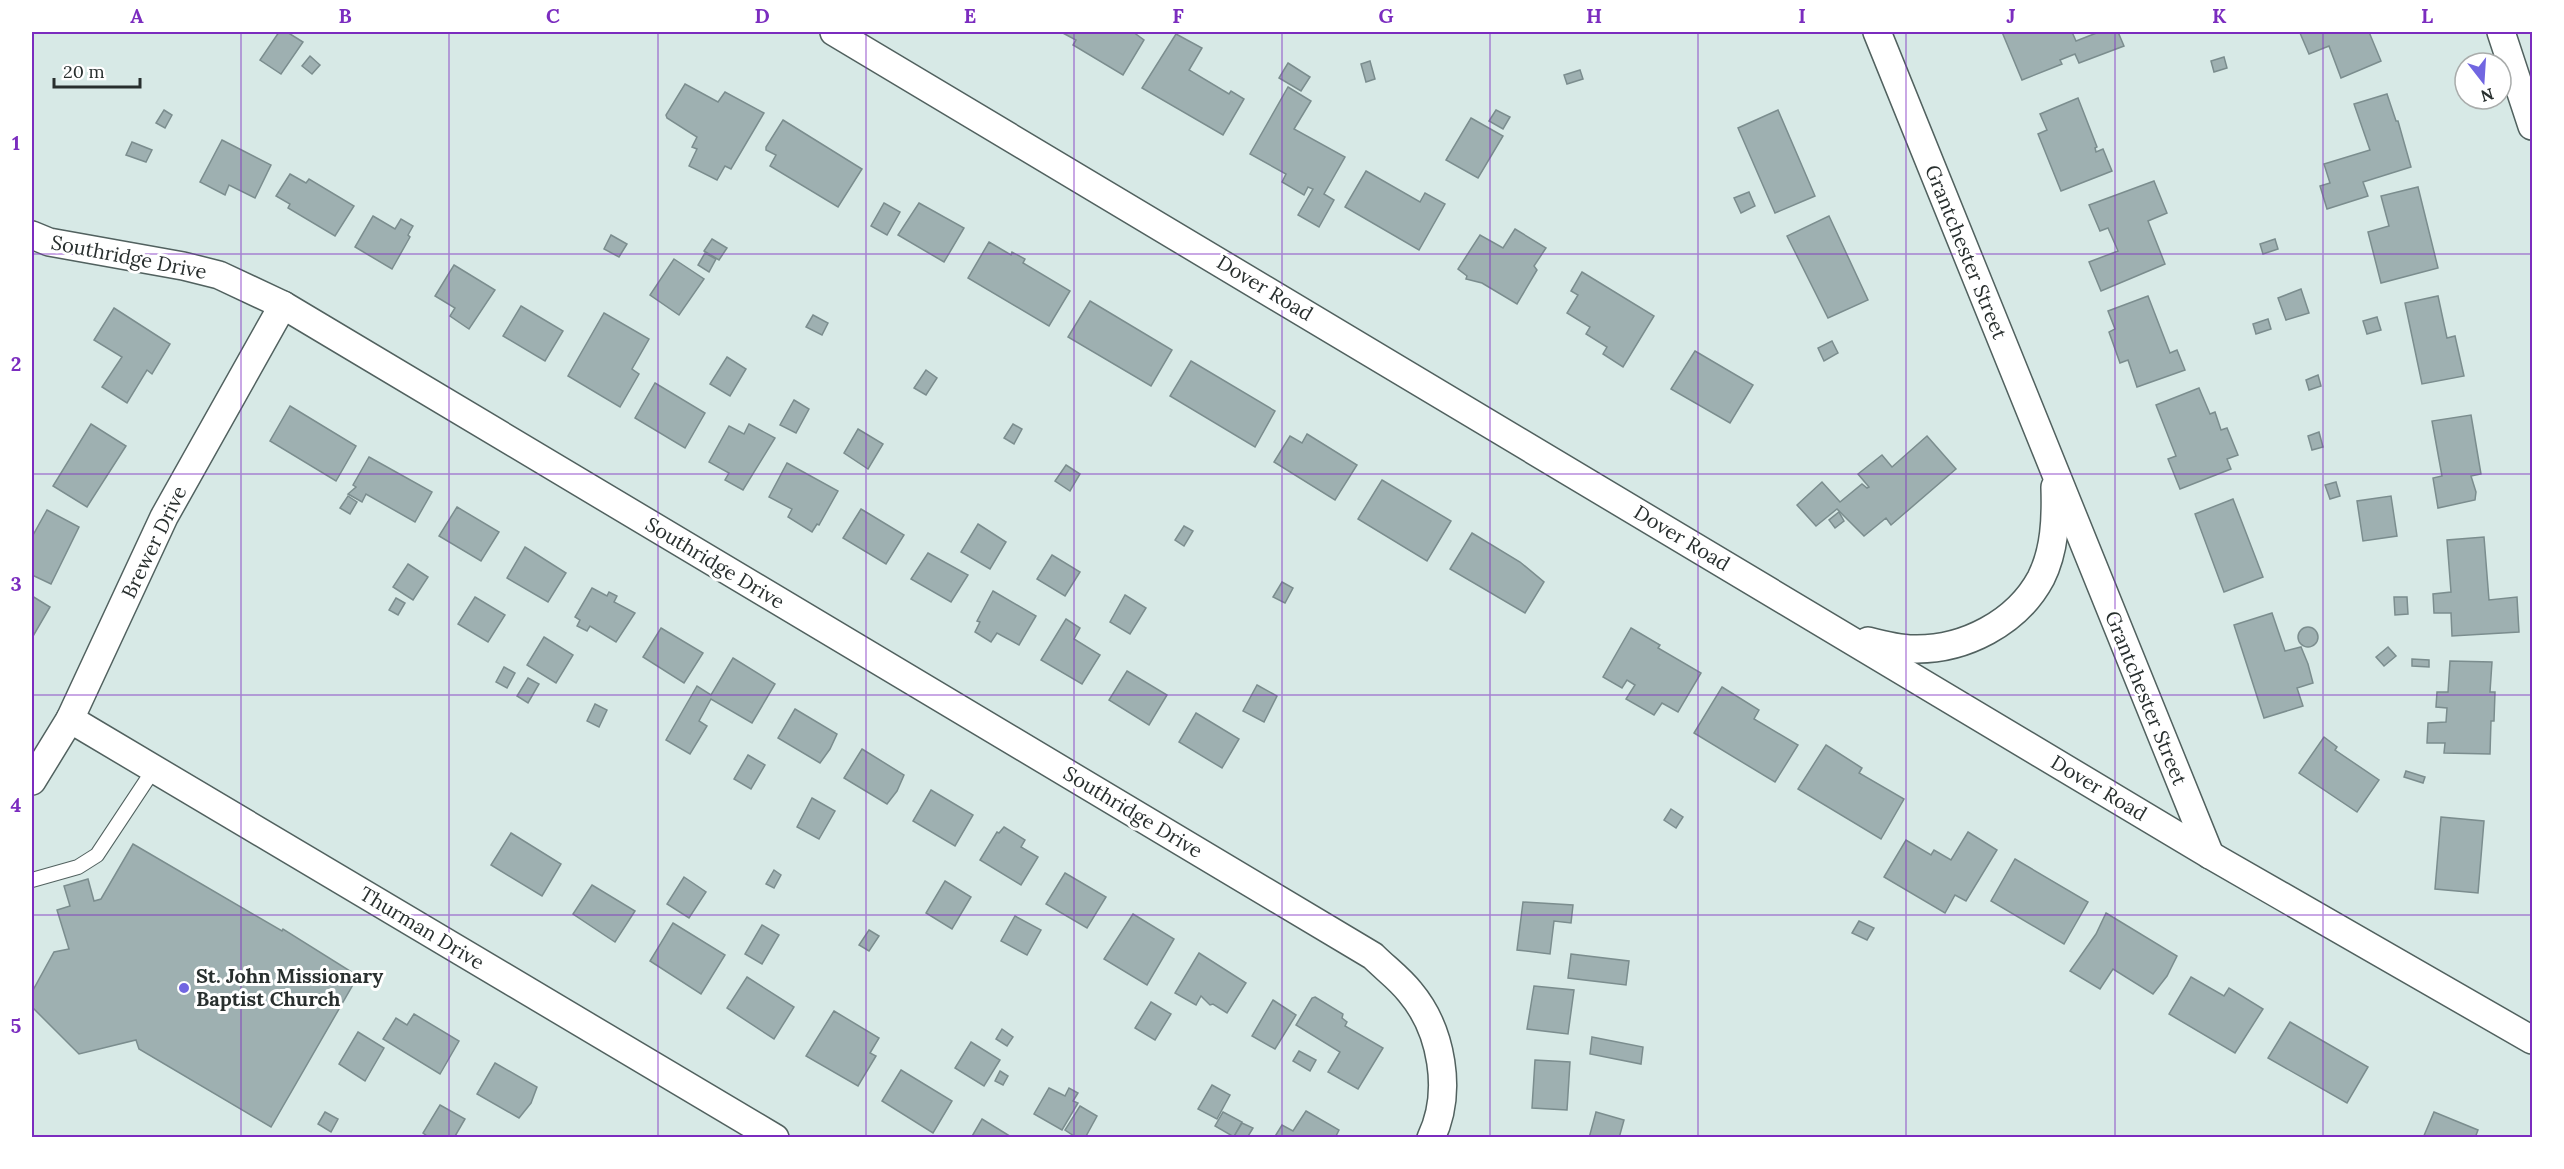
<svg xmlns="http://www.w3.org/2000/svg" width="2564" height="1169" viewBox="0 0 2564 1169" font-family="Lora,serif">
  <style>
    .building { fill: #9eb0b1; stroke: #7b8d8e; stroke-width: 1.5 }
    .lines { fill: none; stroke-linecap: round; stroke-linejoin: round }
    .lane-casing { stroke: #51615f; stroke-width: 16 }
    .street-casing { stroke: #51615f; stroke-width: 30 }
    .lane { stroke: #fff; stroke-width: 14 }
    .street { stroke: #fff; stroke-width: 27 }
    .grid { fill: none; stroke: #7b2cbf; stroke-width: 1.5; stroke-opacity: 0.55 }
    .poi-dot { fill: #7166e1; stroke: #fff; stroke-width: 2 }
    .labels { text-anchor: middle; stroke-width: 6; stroke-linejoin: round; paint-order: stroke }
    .street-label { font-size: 20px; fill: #282f2e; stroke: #fff }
    .poi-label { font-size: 20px; font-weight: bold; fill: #282f2e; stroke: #fff; text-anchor: start }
    .neatline { fill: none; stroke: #7b2cbf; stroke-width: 2 }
    .grid-label { font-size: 20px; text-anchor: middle; font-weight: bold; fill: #7b2cbf }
  </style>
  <rect width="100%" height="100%" fill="#d7e9e6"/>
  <g class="building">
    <path d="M279,32H287L303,42L281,74L260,60Z"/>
    <path d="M1061,32H1133L1144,40L1123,75L1073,45L1076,40Z"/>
    <path d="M2002,32H2072L2076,41L2099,32H2118L2124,46L2079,63L2075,54L2060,60L2062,64L2022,80Z"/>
    <path d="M2303,32H2369L2381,61L2341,78L2329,46L2309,54L2300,33Z"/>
    <path d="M1176,34L1202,48L1189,70L1229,94L1231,91L1244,99L1223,135L1142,88Z"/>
    <path d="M310,56L320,65L312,74L302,66Z"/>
    <path d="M2224,57L2227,68L2214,72L2211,61Z"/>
    <path d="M1370,61L1375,79L1366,82L1361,64Z"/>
    <path d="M1288,63L1310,77L1301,91L1279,78Z"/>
    <path d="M1580,70L1583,79L1567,84L1564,75Z"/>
    <path d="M685,84L718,102L725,92L764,113L731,169L725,166L717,180L689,166L697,149L692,147L697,137L667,118L666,115Z"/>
    <path d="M1288,87L1311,101L1294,129L1345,157L1324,194L1334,200L1319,227L1298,215L1313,189L1308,187L1304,195L1282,182L1286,174L1250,154Z"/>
    <path d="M2387,94L2396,121H2398L2411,167L2363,182L2368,196L2327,209L2320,186L2330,183L2324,164L2370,150L2354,104Z"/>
    <path d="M2078,98L2097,147L2095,148L2096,152L2103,149L2112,171L2061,191L2038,134L2047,130L2040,114Z"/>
    <path d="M164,110L172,115L165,128L156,123Z"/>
    <path d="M1496,110L1510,117L1503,129L1489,121Z"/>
    <path d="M1778,110L1815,196L1775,213L1738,128Z"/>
    <path d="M1471,118L1503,136L1478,178L1446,160Z"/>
    <path d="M783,120L862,169L838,207L770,166L776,155L766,150V147Z"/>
    <path d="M222,140L271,165L255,198L229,185L225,195L200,182Z"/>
    <path d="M132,142L152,150L146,162L126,155Z"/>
    <path d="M1366,171L1420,202L1425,193L1445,204L1419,250L1345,207Z"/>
    <path d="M290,174L306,183L309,179L354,206L335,236L288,208L290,204L276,196Z"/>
    <path d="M2154,181L2167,213L2148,221L2165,264L2101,291L2089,262L2118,251L2108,228L2100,231L2089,205Z"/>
    <path d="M2418,187L2438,268L2381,283L2368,232L2389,226L2381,196Z"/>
    <path d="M1749,192L1755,206L1741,213L1734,198Z"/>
    <path d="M884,203L900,212L887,235L871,226Z"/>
    <path d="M919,203L964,228L944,262L898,235Z"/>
    <path d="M373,216L395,229L401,219L413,226L408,235L410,237L392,269L355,247Z"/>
    <path d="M1829,216L1868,300L1828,318L1787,236Z"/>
    <path d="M1515,229L1546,248L1534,266L1537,270L1517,304L1482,283L1466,279L1467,276L1458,269L1480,235L1503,248Z"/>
    <path d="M611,235L627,244L619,257L604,249Z"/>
    <path d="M712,239L727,248L719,260L704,251Z"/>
    <path d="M2275,239L2278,249L2263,254L2260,244Z"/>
    <path d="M989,242L1011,255L1012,252L1025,259L1023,263L1070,291L1049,326L968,278Z"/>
    <path d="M705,253L716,259L709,272L698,265Z"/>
    <path d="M674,259L704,279L679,315L650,295Z"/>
    <path d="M454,265L495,290L469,329L450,316L455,308L435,296Z"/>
    <path d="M1582,272L1654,316L1623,367L1603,354L1607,347L1586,334L1590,327L1567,313L1578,295L1571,291Z"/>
    <path d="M2301,289L2309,313L2286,320L2278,298Z"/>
    <path d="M2148,296L2170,353L2177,350L2185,370L2137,387L2128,360L2120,363L2109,332L2115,329L2108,311Z"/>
    <path d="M2438,296L2447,338L2455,336L2464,376L2422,384L2405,303Z"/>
    <path d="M1090,301L1172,350L1151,386L1068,337Z"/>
    <path d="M521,306L563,331L545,361L503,336Z"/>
    <path d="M114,308L170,344L152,374L147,370L127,403L102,387L122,357L94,340Z"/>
    <path d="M604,313L649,339L632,369L639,374L620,407L568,376Z"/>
    <path d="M813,315L828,323L822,335L806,327Z"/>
    <path d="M2377,317L2381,330L2367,334L2363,321Z"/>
    <path d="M2268,319L2271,329L2256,334L2253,324Z"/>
    <path d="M1832,341L1838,353L1824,361L1818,348Z"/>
    <path d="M1695,351L1753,385L1730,423L1671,389Z"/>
    <path d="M727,357L746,369L730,396L710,384Z"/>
    <path d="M1191,361L1275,411L1255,447L1170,396Z"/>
    <path d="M926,370L937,378L926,395L914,388Z"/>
    <path d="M2318,375L2321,386L2309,390L2306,380Z"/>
    <path d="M655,383L705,413L685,448L635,418Z"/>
    <path d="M2199,388L2210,414L2215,412L2221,430L2227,428L2238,455L2227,459L2231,469L2180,489L2168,459L2176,456L2156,405Z"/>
    <path d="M794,400L809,409L796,433L780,425Z"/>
    <path d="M290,406L356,446L336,481L270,441Z"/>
    <path d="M2471,415L2481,474L2471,476L2476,492L2475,500L2438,508L2433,478L2442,476L2432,421Z"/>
    <path d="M91,424L126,446L87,507L53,486Z"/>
    <path d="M749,424L775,438L743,490L725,480L729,473L709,462L729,426L744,434Z"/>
    <path d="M1013,424L1022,429L1014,444L1004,438Z"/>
    <path d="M858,429L883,444L868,469L844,453Z"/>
    <path d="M2319,432L2323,447L2312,450L2308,436Z"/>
    <path d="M1307,434L1357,465L1335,500L1274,462L1290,436L1302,443Z"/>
    <path d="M1927,436L1956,469L1891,525L1886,518L1864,536L1837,509L1816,526L1797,505L1822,482L1840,502L1862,484L1867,488L1869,487L1858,474L1882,455L1892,467Z"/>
    <path d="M369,457L432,492L415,522L366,494L362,502L348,494L356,487L353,485Z"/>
    <path d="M787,463L838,491L819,525L817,524L812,532L788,517L792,509L769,497Z"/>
    <path d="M1066,465L1080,474L1070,491L1055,481Z"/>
    <path d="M1382,480L1451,521L1427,561L1358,519Z"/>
    <path d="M2336,482L2340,496L2330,499L2325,485Z"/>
    <path d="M348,496L357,502L350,514L340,508Z"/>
    <path d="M2391,496L2397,536L2363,541L2357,501Z"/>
    <path d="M2233,499L2263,577L2224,592L2195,514Z"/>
    <path d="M457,507L499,532L481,561L439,536Z"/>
    <path d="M861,509L904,535L886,564L843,538Z"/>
    <path d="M47,510L79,527L51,584L32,575V537Z"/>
    <path d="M1839,512L1844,521L1835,528L1829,520Z"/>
    <path d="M978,524L1006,542L990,569L961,552Z"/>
    <path d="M1184,526L1193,531L1184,546L1175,540Z"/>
    <path d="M1472,533L1520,562L1544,582L1525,613L1450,569Z"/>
    <path d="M2484,537L2489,600L2517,597L2519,632L2452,636L2451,613H2434L2433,594L2451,592L2447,540Z"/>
    <path d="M525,547L566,573L548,602L507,578Z"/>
    <path d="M928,553L968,575L951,602L911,579Z"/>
    <path d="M1052,555L1080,572L1065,596L1037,579Z"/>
    <path d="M408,564L428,577L413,600L393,587Z"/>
    <path d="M1282,582L1293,588L1285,603L1273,597Z"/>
    <path d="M592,588L607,596L609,592L617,596L614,602L635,613L616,642L590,626L587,631L577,626L580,620L575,617Z"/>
    <path d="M993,591L1036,616L1019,645L997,633L991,642L975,632L980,622L977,621Z"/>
    <path d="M1125,595L1146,608L1130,634L1110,622Z"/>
    <path d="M32,596L50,607L32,638Z"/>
    <path d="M475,597L505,615L488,642L458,624Z"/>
    <path d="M2394,597H2407L2408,614L2395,615Z"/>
    <path d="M396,598L405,603L398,615L389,610Z"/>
    <path d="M2272,613L2285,651L2301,647L2308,664L2313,683L2297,688L2303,706L2264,718L2234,625Z"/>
    <path d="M1066,619L1080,628L1074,639L1100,655L1082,684L1041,660Z"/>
    <circle cx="2308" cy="637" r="10"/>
    <path d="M661,628L703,653L684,683L643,657Z"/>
    <path d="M1631,628L1660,645L1658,648L1701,673L1678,712L1662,703L1654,715L1626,699L1635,685L1627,680L1622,688L1603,677Z"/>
    <path d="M544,637L573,655L556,683L527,665Z"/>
    <path d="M2388,647L2396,656L2384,666L2376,657Z"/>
    <path d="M733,658L775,684L752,723L711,699L699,721L707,726L690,754L666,740L697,686L711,695Z"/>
    <path d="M2412,659L2429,660V667L2412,666Z"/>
    <path d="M2450,661L2492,662L2490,692H2495L2494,721H2491L2490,754L2444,753L2445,743H2427L2428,723L2446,722L2447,708L2436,707L2437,692H2448Z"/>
    <path d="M504,667L515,673L507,688L496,682Z"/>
    <path d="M1127,671L1167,695L1149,725L1109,700Z"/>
    <path d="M528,678L539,684L528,703L517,696Z"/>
    <path d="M1257,685L1277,696L1264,722L1243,711Z"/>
    <path d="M1722,687L1759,710L1754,719L1798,745L1775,782L1694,733Z"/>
    <path d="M595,704L607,710L599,727L587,721Z"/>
    <path d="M795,709L837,734L830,749L820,763L778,738Z"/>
    <path d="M1196,713L1239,739L1222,768L1179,742Z"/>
    <path d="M2324,737L2337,747L2335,750L2379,780L2357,812L2299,773Z"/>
    <path d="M1826,745L1862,768L1859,773L1904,799L1881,839L1798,789Z"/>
    <path d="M862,749L904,775L897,791L887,804L844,778Z"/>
    <path d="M748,755L765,765L751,789L734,779Z"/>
    <path d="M2406,771L2425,777L2423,783L2404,777Z"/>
    <path d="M931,790L973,815L955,846L913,821Z"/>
    <path d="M812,798L835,811L819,839L797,827Z"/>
    <path d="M1671,809L1683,817L1676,828L1664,820Z"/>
    <path d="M2441,817L2484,821L2478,893L2435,889Z"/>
    <path d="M1004,827L1025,840L1021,847L1038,857L1021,885L980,860L997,832L999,833Z"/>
    <path d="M1968,832L1997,850L1966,901L1955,895L1945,913L1884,877L1906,840L1931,855L1934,850L1951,860Z"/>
    <path d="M511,833L561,864L542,896L491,865Z"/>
    <path d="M133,844L282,931L283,929L358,976L271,1127L139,1049L136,1040L79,1054L32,1007V992L54,952L69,949L57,910L70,906L64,886L88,879L94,901L101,899Z"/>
    <path d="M2015,859L2088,902L2064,944L1991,901Z"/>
    <path d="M774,870L781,875L774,888L766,884Z"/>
    <path d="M1065,873L1106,897L1087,928L1046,904Z"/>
    <path d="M684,877L706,892L689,918L667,904Z"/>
    <path d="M945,881L971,897L952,929L926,913Z"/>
    <path d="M592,885L635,911L615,942L573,914Z"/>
    <path d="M1523,902L1573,905L1571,923L1554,921L1550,954L1517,950Z"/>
    <path d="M2106,913L2177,956L2167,976L2153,994L2113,969L2100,989L2070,971L2096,934Z"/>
    <path d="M1133,914L1174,939L1147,985L1104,959Z"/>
    <path d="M1015,916L1041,930L1027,955L1001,941Z"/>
    <path d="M1859,921L1874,928L1867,940L1852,933Z"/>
    <path d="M673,923L725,955L701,994L650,961Z"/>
    <path d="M762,925L779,935L762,964L745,954Z"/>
    <path d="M869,930L879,936L869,951L859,945Z"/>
    <path d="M1199,953L1246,983L1227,1013L1213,1004L1210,1005L1201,996L1196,1005L1175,993Z"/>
    <path d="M1571,954L1629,961L1626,985L1568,978Z"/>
    <path d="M747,977L794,1007L774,1039L727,1008Z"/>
    <path d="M2191,977L2224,996L2229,988L2263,1009L2235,1053L2169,1014Z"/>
    <path d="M1534,986L1574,990L1568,1034L1527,1029Z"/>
    <path d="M1315,997L1343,1014L1342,1018L1347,1022L1345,1026L1383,1048L1358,1089L1328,1072L1340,1052L1296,1025L1312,998Z"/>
    <path d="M1273,1000L1296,1015L1275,1049L1252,1036Z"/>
    <path d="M1151,1002L1171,1014L1155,1040L1135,1028Z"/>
    <path d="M834,1011L879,1038L870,1053L876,1056L858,1086L806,1056Z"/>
    <path d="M414,1014L459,1041L440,1074L383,1039L396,1018L407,1025Z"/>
    <path d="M2290,1022L2368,1067L2347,1103L2268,1058Z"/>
    <path d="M1002,1029L1013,1037L1007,1046L996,1039Z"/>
    <path d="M358,1032L384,1048L365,1081L339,1064Z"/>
    <path d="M1592,1037L1643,1047L1641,1064L1590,1054Z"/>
    <path d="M971,1042L1000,1060L984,1086L955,1068Z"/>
    <path d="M1299,1051L1316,1060L1310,1071L1293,1061Z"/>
    <path d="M1535,1060L1570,1062L1567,1110L1532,1108Z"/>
    <path d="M495,1063L537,1087L531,1103L519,1118L477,1094Z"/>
    <path d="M901,1070L952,1101L933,1133L882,1101Z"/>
    <path d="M1000,1071L1008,1076L1003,1085L995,1081Z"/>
    <path d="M1212,1085L1230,1095L1217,1119L1198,1109Z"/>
    <path d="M1049,1088L1065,1096L1069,1088L1078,1093L1073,1101L1078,1103L1062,1130L1034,1114Z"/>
    <path d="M440,1105L465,1119L454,1138H430L423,1133Z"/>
    <path d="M1080,1106L1097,1116L1085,1138H1077L1065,1130Z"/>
    <path d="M1306,1111L1339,1130L1335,1138H1274L1282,1125L1293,1131Z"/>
    <path d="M325,1112L338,1119L331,1132L318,1124Z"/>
    <path d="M1223,1112L1242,1122L1234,1137L1215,1126Z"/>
    <path d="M1596,1112L1624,1120L1619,1138H1589Z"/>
    <path d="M2434,1112L2478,1130L2475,1138H2423Z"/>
    <path d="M982,1119L1013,1138H971Z"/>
    <path d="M1242,1123L1253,1128L1247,1138H1233Z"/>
  </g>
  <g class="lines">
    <defs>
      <path id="lane" d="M32,880L78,867L97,855L154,769"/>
      <g id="street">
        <path d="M834,32L2210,855L2532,1040"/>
        <path d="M1877,32L2210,855"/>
        <path d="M2501,32L2532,126"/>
        <path d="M32,235L49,242L183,266L219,275L283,305L1373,956C1385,968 1400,979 1410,992C1442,1030 1453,1092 1431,1138"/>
        <path d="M1868,641C1883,645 1899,649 1914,649C1964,650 2017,623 2041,578C2055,550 2056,518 2055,487"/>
        <path d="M70,719L775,1138"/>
        <path d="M32,781L70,719L164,517L283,305"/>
      </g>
    </defs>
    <use href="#lane" class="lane-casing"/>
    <use href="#street" class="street-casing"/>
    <use href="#lane" class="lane"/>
    <use href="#street" class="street"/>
  </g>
  <path class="grid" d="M241,32V1138M449,32V1138M658,32V1138M866,32V1138M1074,32V1138M1282,32V1138M1490,32V1138M1698,32V1138M1906,32V1138M2115,32V1138M2323,32V1138M32,254H2532M32,474H2532M32,695H2532M32,915H2532"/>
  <circle class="poi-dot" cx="184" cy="988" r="6"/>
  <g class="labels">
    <g class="street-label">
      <text transform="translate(1966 252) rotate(68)" y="7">Grantchester Street</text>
      <text transform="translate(129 257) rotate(11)" y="7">Southridge Drive</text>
      <text transform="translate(1265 288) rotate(31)" y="7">Dover Road</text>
      <text transform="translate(1682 538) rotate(31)" y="7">Dover Road</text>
      <text transform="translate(154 542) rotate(-64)" y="7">Brewer Drive</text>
      <text transform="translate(715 563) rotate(31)" y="7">Southridge Drive</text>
      <text transform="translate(2146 698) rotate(68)" y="7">Grantchester Street</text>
      <text transform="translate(2099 788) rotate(31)" y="7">Dover Road</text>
      <text transform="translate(1133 812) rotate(31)" y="7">Southridge Drive</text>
      <text transform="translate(422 928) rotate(31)" y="7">Thurman Drive</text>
    </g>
    <g class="poi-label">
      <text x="196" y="983">St. John Missionary<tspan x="196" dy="23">Baptist Church</tspan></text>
    </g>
  </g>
  <rect width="2564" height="1169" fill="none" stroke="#ffffff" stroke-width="66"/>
  <g transform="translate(2483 81) rotate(163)"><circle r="28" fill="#ffffff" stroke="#a9acab" stroke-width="1.5"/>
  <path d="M0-4.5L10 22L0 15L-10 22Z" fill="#7166e1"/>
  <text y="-9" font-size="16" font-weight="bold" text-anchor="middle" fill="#282f2e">N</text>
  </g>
  <path d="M54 78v9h86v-9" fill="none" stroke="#282f2e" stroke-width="3"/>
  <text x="63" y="78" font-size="18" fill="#282f2e" stroke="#ffffff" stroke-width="4.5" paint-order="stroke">20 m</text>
  <rect x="33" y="33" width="2498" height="1103" class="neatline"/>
  <g class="grid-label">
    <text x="137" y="23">A</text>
    <text x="345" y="23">B</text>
    <text x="553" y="23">C</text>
    <text x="762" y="23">D</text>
    <text x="970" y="23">E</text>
    <text x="1178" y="23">F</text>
    <text x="1386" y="23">G</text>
    <text x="1594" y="23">H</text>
    <text x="1802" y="23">I</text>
    <text x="2011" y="23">J</text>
    <text x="2219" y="23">K</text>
    <text x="2427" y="23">L</text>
    <text x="16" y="150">1</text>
    <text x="16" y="371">2</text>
    <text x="16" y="591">3</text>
    <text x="16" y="812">4</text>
    <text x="16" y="1033">5</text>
  </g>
</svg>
